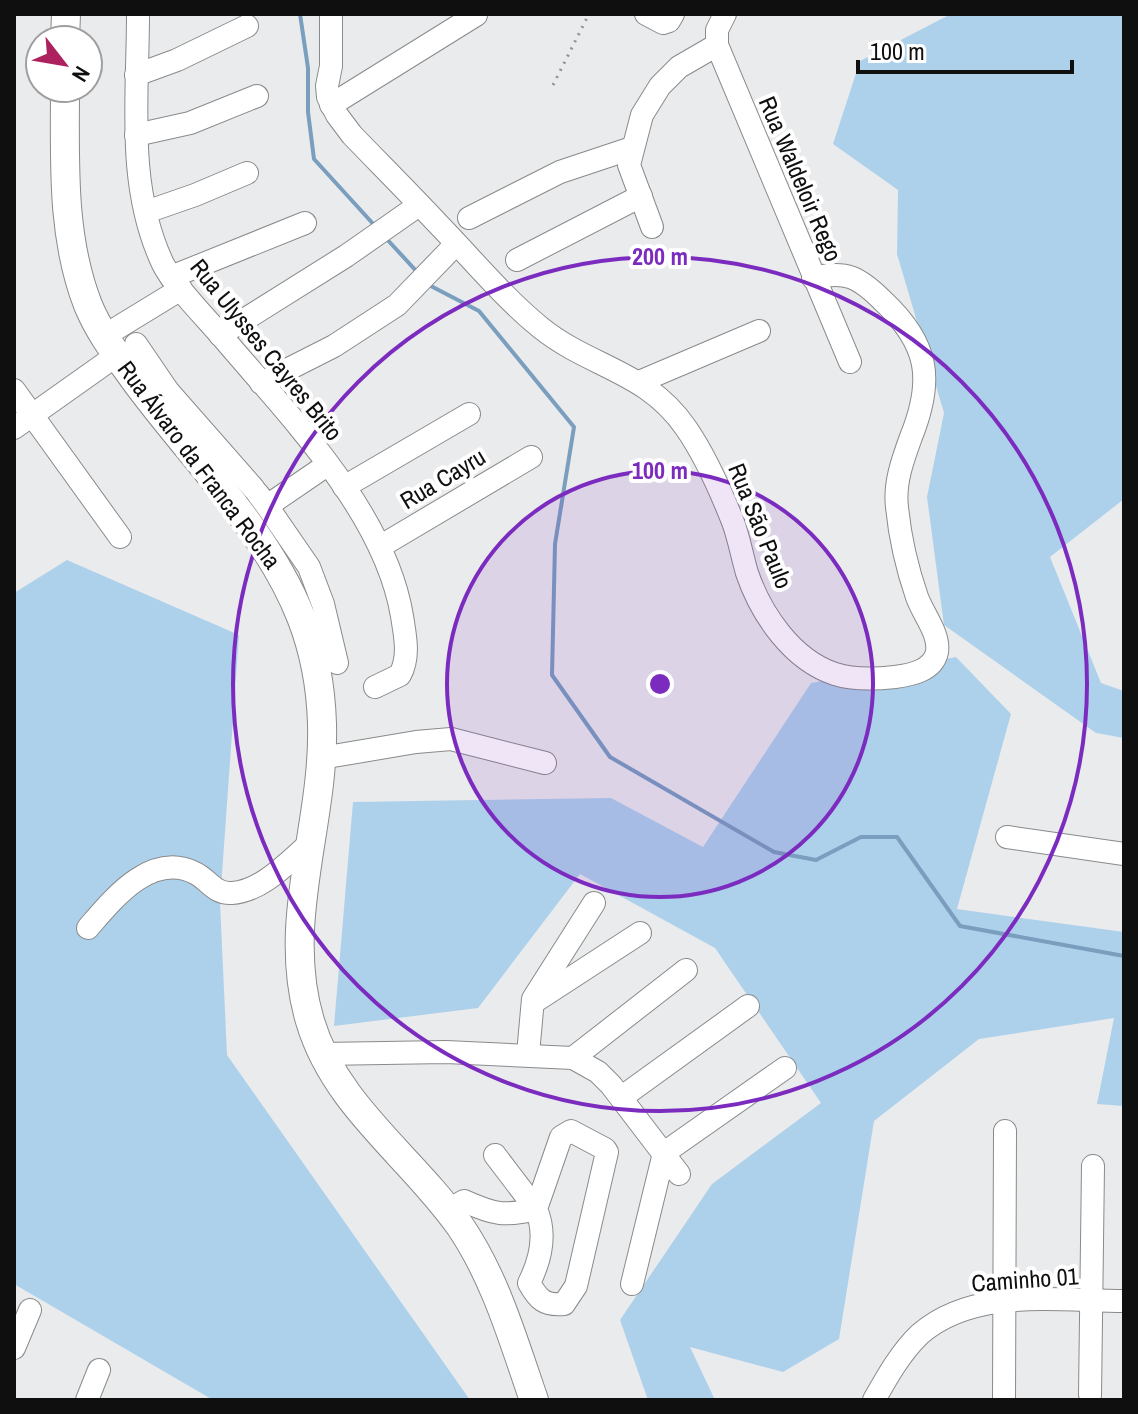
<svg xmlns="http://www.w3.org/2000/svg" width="1138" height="1414" viewBox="0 0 1138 1414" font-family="'Archivo Narrow',sans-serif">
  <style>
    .green { fill: #aed1eb }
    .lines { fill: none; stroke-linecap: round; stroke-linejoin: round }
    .stream { stroke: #799ebe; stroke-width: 4 }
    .minor-casing { stroke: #898a8b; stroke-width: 24 }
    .major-casing { stroke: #898a8b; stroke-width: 30 }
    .path { stroke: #939394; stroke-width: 3; stroke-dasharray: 2 6; stroke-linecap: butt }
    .minor { stroke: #fff; stroke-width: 22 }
    .major { stroke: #fff; stroke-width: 28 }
    .ring { fill: none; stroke: #7b2cbf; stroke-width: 4 }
    .labels { text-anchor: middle; stroke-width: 8; stroke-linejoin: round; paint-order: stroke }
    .street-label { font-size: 24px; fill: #0f0f0f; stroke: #fff }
    .centre { fill: #7b2cbf; stroke: #fff; stroke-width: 4 }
    .ring-label { font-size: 24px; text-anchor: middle; font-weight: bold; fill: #7b2cbf; stroke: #fff; stroke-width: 8; stroke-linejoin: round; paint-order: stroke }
  </style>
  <rect width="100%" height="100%" fill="#eaebed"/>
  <g class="green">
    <path d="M951,14H1124V499L1050,557L1101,683L1124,691V738L1096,733L944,625L927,497L944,413L897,254L898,190L833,144L860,61Z"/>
    <path d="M67,560L239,635L220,902L227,1055L470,1400H213L14,1284V593Z"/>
    <path d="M956,657L1011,714L957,909L1124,932V1106L1097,1104L1114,1018L979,1039L874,1121L839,1339L783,1372L690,1347L715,1400H648L620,1320L712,1184L821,1103L715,948L580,874L478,1008L334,1026L353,802L611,798L703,847L811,683Z"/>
  </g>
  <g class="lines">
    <g class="stream">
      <path d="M300,14L308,68V112L314,159L376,227"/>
      <path d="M384,236L419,274"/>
      <path d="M427,284L479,311L574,427L555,544L552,675L610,757L774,852L816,860L861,837H897L960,926L1124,956"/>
    </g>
    <defs>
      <g id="minor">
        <path d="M138,14C138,98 126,186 163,264C174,286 207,319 224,339C290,417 385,513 402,616C405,636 410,656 400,675L375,687"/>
        <path d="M331,14V66L327,86L328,97L337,115L352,135C381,165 411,195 439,225C473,260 504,298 541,328C591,368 647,371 686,428C706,457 720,489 733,522C739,538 742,556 747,573C761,614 792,660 835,674C853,680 877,679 895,677C910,675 933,671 937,652C940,634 923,614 917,597C907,568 900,538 897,507C894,483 903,459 911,437C934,380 929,344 883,301C859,277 846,270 813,278"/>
        <path d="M646,14L663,23L669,21L673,14"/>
        <path d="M725,14L717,30V45L850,362"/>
        <path d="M136,75L177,60L247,26"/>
        <path d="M331,105L476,15"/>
        <path d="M136,135L190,123L257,96"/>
        <path d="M146,212L195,195L247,173"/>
        <path d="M469,218L560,172L632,148"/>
        <path d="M652,227L629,165L642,115L660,86L679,67L717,45"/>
        <path d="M517,260L641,196"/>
        <path d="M171,277L305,223"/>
        <path d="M220,335L346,256L419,205"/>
        <path d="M104,336L181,289"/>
        <path d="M136,344L168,391L254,489"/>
        <path d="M639,382L759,331"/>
        <path d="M261,383L334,346L397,305L456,244"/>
        <path d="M14,390L120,537"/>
        <path d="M14,428L117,355"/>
        <path d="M344,487L469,414"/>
        <path d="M258,494L267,506L327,465"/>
        <path d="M267,506L309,567L323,604L337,663"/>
        <path d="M381,546L531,457"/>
        <path d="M321,758L416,742L451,739L545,763"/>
        <path d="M1007,837L1124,854"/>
        <path d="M88,928C113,899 151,851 195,873C209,880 214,894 232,893C262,891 287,863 309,844"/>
        <path d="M534,1002L640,933"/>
        <path d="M322,1054L446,1052L573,1058L598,1072L611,1085L679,1174"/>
        <path d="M528,1054L533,999L594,903"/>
        <path d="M573,1058L686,970"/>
        <path d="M622,1097L748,1006"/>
        <path d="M447,1211L464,1201C493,1214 504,1217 536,1209L561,1137L571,1131L605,1149L607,1152L576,1286L564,1304C544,1306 538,1299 529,1283C541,1259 547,1234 536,1209L495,1155"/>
        <path d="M632,1284L664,1153L785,1068"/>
        <path d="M14,1348L30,1310"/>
        <path d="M1090,1395L1093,1166"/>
        <path d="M87,1400L99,1370"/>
        <path d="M874,1400C887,1377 901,1352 920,1334C974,1287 1058,1301 1124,1301"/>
        <path d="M1004,1400L1005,1131"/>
      </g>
      <g id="major">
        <path d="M65,40L66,14"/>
        <path d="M65,88C65,160 61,236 88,305C99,332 117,355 134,379C190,456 266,528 301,617C314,650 321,689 322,724C325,824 280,921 310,1021C335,1106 411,1156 460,1226C496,1279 513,1340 534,1400"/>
      </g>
    </defs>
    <use href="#minor" class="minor-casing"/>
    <use href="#major" class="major-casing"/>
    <path class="path" d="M553,85L589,14"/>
    <use href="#minor" class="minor"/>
    <use href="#major" class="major"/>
  </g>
  <circle cx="660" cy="684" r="213" fill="#7b2cbf" fill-opacity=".12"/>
  <g class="ring">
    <circle cx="660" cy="684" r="213"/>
    <circle cx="660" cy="684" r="427"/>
  </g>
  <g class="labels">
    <g class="street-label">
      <text transform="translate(800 179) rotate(67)" y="8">Rua Waldeloir Rego</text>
      <text transform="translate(266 350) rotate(51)" y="8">Rua Ulysses Cayres Brito</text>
      <text transform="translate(199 465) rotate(53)" y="8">Rua Álvaro da Franca Rocha</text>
      <text transform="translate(443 479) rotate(-31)" y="8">Rua Cayru</text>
      <text transform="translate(760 526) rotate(68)" y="8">Rua São Paulo</text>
      <text transform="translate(1025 1280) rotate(-4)" y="8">Caminho 01</text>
    </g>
  </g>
  <circle cx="660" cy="684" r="12" class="centre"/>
  <g class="ring-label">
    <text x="660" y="265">200 m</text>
    <text x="660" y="479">100 m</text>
  </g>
  <rect width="1138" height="1414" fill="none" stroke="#0f0f0f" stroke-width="32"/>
  <g transform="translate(64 64) rotate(121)"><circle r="38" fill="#ffffff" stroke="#9f9f9f" stroke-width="2"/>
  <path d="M0-6L14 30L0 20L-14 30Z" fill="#ad215f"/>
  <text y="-12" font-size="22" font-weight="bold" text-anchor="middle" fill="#0f0f0f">N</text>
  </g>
  <path d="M858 60v12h214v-12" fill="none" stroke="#0f0f0f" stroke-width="4"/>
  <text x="870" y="60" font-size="24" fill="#0f0f0f" stroke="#ffffff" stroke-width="6" paint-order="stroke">100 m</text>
</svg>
